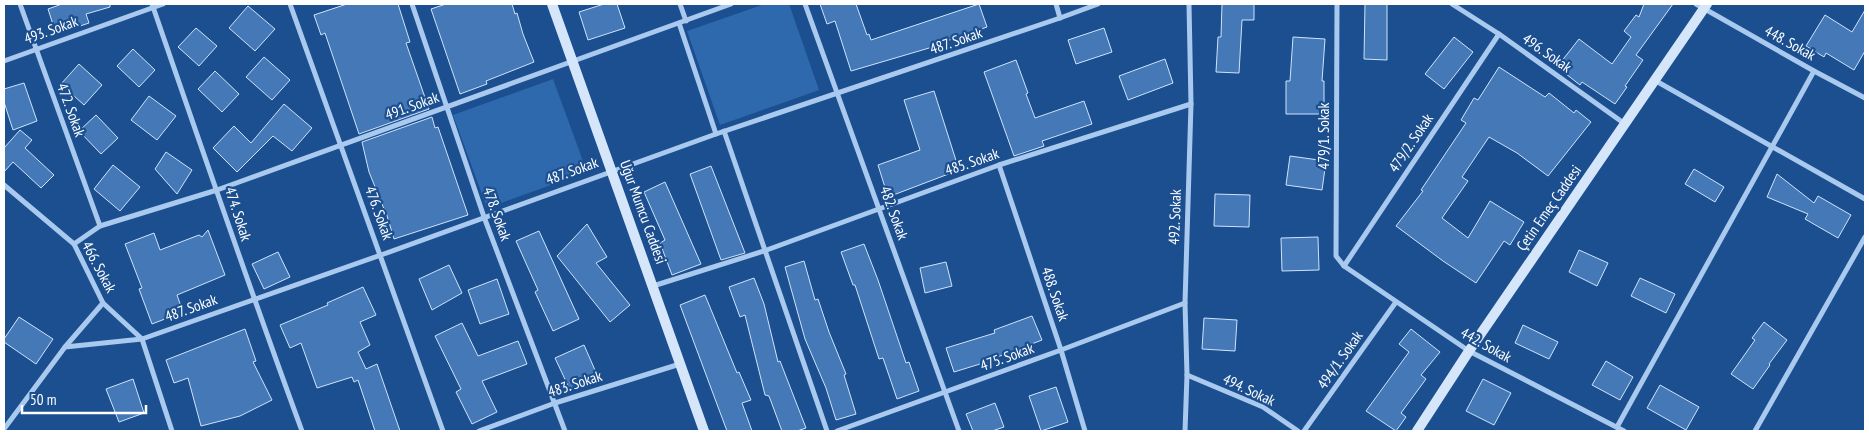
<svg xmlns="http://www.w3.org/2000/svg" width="1869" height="435" viewBox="0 0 1869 435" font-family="'PT Sans Narrow',sans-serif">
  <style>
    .green { fill: #2e69ad }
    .building { fill: #4478b7; stroke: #cfe3fa }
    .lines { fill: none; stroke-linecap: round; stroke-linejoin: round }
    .street { stroke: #a9c9ee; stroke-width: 5 }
    .secondary { stroke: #d6e6fa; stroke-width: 10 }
    .labels { text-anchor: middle; stroke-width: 4.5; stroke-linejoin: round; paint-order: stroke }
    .street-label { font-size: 15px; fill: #fff; stroke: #1b4f8f }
  </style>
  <rect width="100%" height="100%" fill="#1b4f8f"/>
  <g class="green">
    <path d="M765,4H789L819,90L720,125L687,31Z"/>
    <path d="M553,79L587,172L487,208L453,115Z"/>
  </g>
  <g class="building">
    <path d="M62,4H110V7L86,14L89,23L56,34L48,9Z"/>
    <path d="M347,4H398L410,42L406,43L429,109L359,134L325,33L321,35L314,15Z"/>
    <path d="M446,4H512L515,14L517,13L523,34L534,62L486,81L487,84L460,94L431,9Z"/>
    <path d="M604,4H617L625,28L588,40L579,12Z"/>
    <path d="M820,4H856L867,35L869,34L871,40L979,4L987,27L935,45L936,46L851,71L835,21L827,24Z"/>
    <path d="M1222,4H1254V20H1242L1239,73L1216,72L1218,37H1221Z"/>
    <path d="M1365,4H1387V60L1364,59Z"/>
    <path d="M1644,4H1673L1636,55L1643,60L1625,86L1627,87L1615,104L1582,82L1580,85L1557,67L1579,39L1612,64L1631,37L1624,31L1636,15L1639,17Z"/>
    <path d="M248,6L275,29L255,51L229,28Z"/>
    <path d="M1865,10V51L1854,70L1826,53L1824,57L1806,46L1825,15L1852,32Z"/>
    <path d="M196,28L217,46L199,66L178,47Z"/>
    <path d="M1104,28L1112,52L1076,64L1068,40Z"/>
    <path d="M1293,37L1325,39L1322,81H1324V114H1286V81H1290Z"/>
    <path d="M1454,37L1473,52L1444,89L1425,74Z"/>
    <path d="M133,49L155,70L139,87L117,66Z"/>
    <path d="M264,57L290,80L272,100L246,77Z"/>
    <path d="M1165,59L1173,83L1128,100L1119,76Z"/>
    <path d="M1016,60L1028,93L1026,94L1035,118L1084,101L1092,124L1042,141L1044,146L1014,156L984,72Z"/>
    <path d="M79,64L102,85L84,105L61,84Z"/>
    <path d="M1499,67L1545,97L1549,93L1574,113L1576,110L1591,122L1548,176L1517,153L1489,137L1462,177L1468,181L1442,218L1468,238L1490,201L1524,222L1510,245L1504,241L1476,283L1443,261L1396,226L1423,191L1421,190L1466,123L1461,120L1474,98L1478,100Z"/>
    <path d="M215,71L239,94L222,112L198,89Z"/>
    <path d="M24,83L37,121L13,130L4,102V89Z"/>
    <path d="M934,91L959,170L888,197L878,165L920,150L904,100Z"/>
    <path d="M149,96L176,116L157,140L131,120Z"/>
    <path d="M284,104L312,128L292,151L273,136L237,172L213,148L234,126L251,143Z"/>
    <path d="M96,115L118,138L101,154L79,131Z"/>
    <path d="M432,117L435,128L438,127L468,215L394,239L385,209H384L369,172L362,142Z"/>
    <path d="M20,130L32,140L25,148L54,175L41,188L13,162L4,172V148Z"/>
    <path d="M166,152L192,170L177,194L155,169Z"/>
    <path d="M1290,156L1326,161L1322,190L1286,185Z"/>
    <path d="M113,165L140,187L120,211L94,189Z"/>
    <path d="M711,166L745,253L721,260L690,174Z"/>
    <path d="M1694,169L1724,187L1715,202L1685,184Z"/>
    <path d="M1777,174L1814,203L1818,196L1851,215L1838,238L1805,219L1808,214L1767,197Z"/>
    <path d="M665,182L701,264L672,275L660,243L665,240L644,192Z"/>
    <path d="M1215,194L1250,195L1249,227L1214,226Z"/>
    <path d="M587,224L607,257L596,263L630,305L610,322L557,256Z"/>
    <path d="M208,230L225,275L177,295L183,312L152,324L139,289L142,288L125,244L154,233L160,250L199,235L202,237Z"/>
    <path d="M539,231L579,319L553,331L535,292L538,290L516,241Z"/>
    <path d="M1318,237L1319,270L1282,271L1281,238Z"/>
    <path d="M864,244L878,280L906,363L909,362L919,391L897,399L883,358L879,359L855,285H853L841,252Z"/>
    <path d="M1579,250L1608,263L1597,286L1569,272Z"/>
    <path d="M278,252L290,277L264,289L252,264Z"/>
    <path d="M804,261L815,300L818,299L829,332L846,374L844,375L856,414L836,420L826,388L805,339L785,267Z"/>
    <path d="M946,262L952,286L925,293L920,268Z"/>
    <path d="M449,265L462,293L432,310L419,279Z"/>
    <path d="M754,278L764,304L778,362L780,361L806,428L797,431H782L769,396L765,395L745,315L740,317L729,287Z"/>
    <path d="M1640,278L1675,294L1666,313L1631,296Z"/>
    <path d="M497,279L509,314L480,324L468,290Z"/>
    <path d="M363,287L376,315L360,322L370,345L358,352L366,369L377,364L400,431H375L358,380L354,382L352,377L317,388L301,343L290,348L280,325L328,305L327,303Z"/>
    <path d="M705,295L737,373L739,372L751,400L742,403L752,431H727L680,305Z"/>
    <path d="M1032,316L1042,340L992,359L993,360L954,372L946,348L995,333L994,330Z"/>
    <path d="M19,317L53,339L36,364L4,342V339Z"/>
    <path d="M1204,318L1237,320L1235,351L1202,349Z"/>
    <path d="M1764,322L1787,340L1769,364L1770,365L1753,389L1731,374L1755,340L1752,338Z"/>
    <path d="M462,323L478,356L518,341L527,364L482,381L497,412L472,424L456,392L461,389L435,336Z"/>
    <path d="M1523,325L1558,342L1549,359L1515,343Z"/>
    <path d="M245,329L256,361L253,362L272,400L240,416L201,426L188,378L174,383L166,360Z"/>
    <path d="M1411,329L1440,352L1421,375L1426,379L1401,413L1406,417L1396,431L1366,411L1409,352L1399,344Z"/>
    <path d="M584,345L598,377L570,390L555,358Z"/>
    <path d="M1606,361L1633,377L1620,400L1592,385Z"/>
    <path d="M133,379L144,413L119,422L106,389Z"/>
    <path d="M1483,379L1511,393L1494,425L1466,411Z"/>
    <path d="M1660,385L1699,407L1686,430L1647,408Z"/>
    <path d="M1056,387L1068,422L1041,431L1029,396Z"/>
    <path d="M995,403L1004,427L992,431H973L966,414Z"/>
  </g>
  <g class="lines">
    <g class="street">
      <path d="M20,4L100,226"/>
      <path d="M152,4C201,146 250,290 302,431"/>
      <path d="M290,4L443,431"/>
      <path d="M412,4L484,217L565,431"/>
      <path d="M680,4L686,21"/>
      <path d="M805,4L959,431"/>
      <path d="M1056,4L1060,18"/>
      <path d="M1337,4L1336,256L1344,266L1469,351L1624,431"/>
      <path d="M1452,4L1499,34L1625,124"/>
      <path d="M1696,4L1814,71L1865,98"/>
      <path d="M679,23L716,134"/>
      <path d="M4,61L163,4"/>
      <path d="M1656,81L1865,199"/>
      <path d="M724,131L827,431"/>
      <path d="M999,165L1061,350L1085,431"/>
      <path d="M4,185L74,244L103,303L142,339L172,431"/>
      <path d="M74,244L100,226L217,190L731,4"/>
      <path d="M1344,266L1499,34"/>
      <path d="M653,286L764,251L999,165L1191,104"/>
      <path d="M65,347L103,303"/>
      <path d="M1187,375L1263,407L1298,431"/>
      <path d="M1617,427L1814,71"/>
      <path d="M4,429L65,347L142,339L381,255L716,134L1060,18L1098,4"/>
      <path d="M479,431L555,403L680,364"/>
      <path d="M837,431L1061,350L1185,303"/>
      <path d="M1185,431L1187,375L1185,303L1191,104L1189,4"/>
      <path d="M1304,431L1396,302"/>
      <path d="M1755,431L1865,237"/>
    </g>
    <g class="secondary">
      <path d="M552,4L704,431"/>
      <path d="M1417,431L1469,351L1707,4"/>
    </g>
  </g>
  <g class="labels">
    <g class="street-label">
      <text transform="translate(51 30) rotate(-20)" y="5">493. Sokak</text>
      <text transform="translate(956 41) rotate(-19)" y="5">487. Sokak</text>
      <text transform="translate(1790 43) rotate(29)" y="5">448. Sokak</text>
      <text transform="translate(1547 53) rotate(35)" y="5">496. Sokak</text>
      <text transform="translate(412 106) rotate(-20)" y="5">491. Sokak</text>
      <text transform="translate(71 110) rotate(70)" y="5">472. Sokak</text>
      <text transform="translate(1324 136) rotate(-90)" y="5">479/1. Sokak</text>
      <text transform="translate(1411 143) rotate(-56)" y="5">479/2. Sokak</text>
      <text transform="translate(972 162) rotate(-19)" y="5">485. Sokak</text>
      <text transform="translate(572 171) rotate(-20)" y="5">487. Sokak</text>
      <text transform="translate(1549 208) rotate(-55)" y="5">Çetin Emeç Caddesi</text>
      <text transform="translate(643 212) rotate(70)" y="5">Uğur Mumcu Caddesi</text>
      <text transform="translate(379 213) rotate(70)" y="5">476. Sokak</text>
      <text transform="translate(894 213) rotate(70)" y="5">482. Sokak</text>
      <text transform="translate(238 214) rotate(72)" y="5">474. Sokak</text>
      <text transform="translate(497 214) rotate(70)" y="5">478. Sokak</text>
      <text transform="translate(1175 217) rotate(-88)" y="5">492. Sokak</text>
      <text transform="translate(99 267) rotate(62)" y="5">466. Sokak</text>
      <text transform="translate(1055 294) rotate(71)" y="5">488. Sokak</text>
      <text transform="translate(191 308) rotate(-20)" y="5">487. Sokak</text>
      <text transform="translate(1486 345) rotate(29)" y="5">442. Sokak</text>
      <text transform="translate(1007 357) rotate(-20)" y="5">475. Sokak</text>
      <text transform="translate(1340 360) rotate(-55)" y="5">494/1. Sokak</text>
      <text transform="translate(575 384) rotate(-18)" y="5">483. Sokak</text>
      <text transform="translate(1249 390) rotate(25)" y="5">494. Sokak</text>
    </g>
  </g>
  <rect width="1869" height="435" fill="none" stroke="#ffffff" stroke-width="10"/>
  <path d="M22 405v8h124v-8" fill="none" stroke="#ffffff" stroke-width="2.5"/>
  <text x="30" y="405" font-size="15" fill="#ffffff" stroke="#1b4f8f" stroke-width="4" paint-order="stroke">50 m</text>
</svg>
